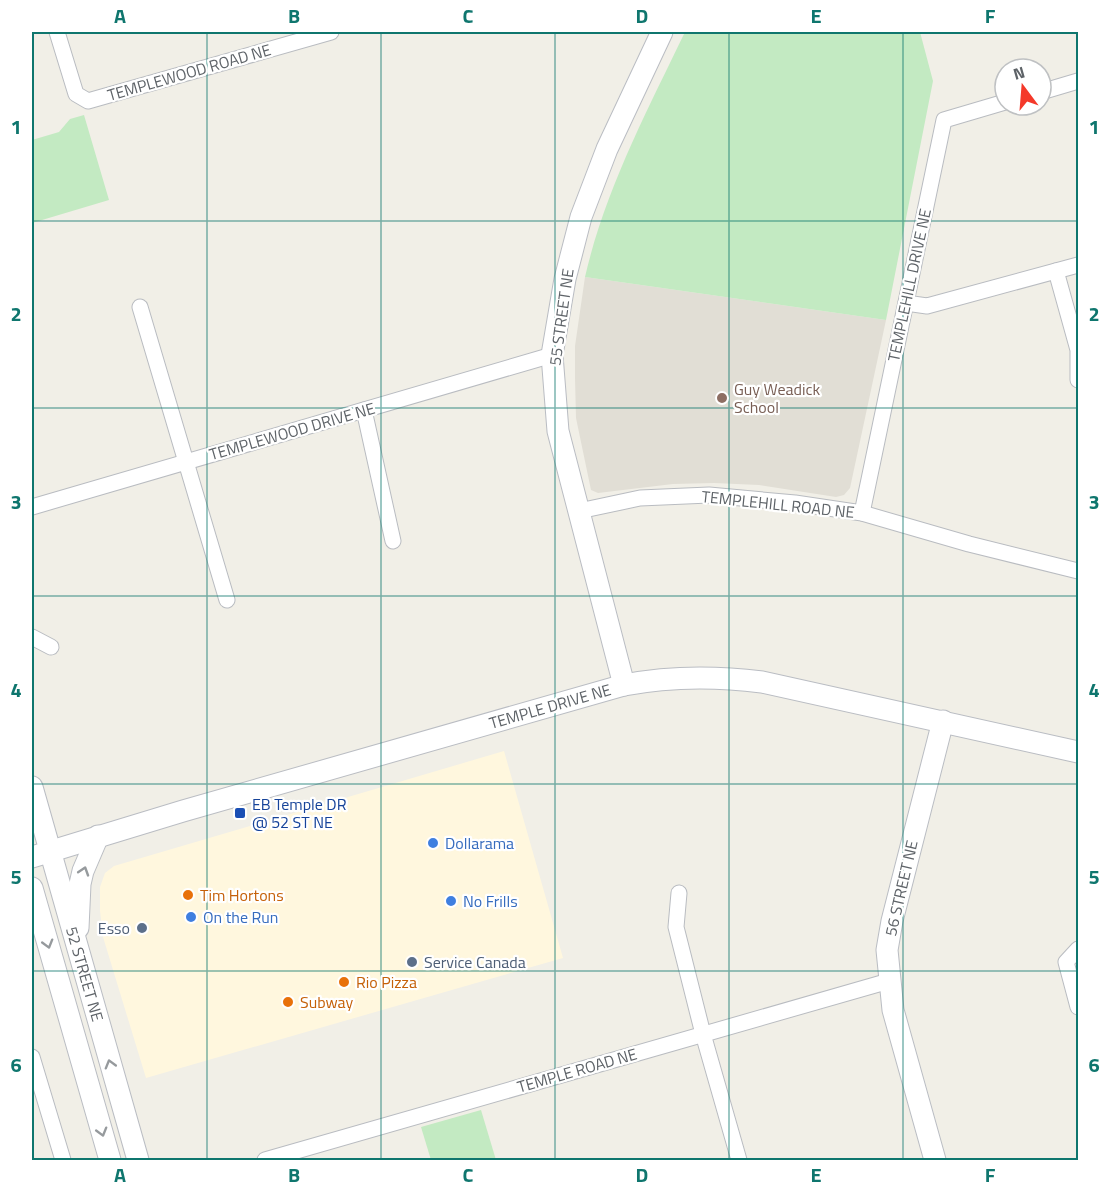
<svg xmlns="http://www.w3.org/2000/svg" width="1110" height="1192" viewBox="0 0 1110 1192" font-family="'Titillium Web',sans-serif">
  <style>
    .commercial { fill: #fff7de }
    .education { fill: #e1ded5 }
    .green { fill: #c3eac2 }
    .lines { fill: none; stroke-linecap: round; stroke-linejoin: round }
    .street-casing { stroke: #b9bcc1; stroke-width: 17 }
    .secondary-casing { stroke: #babdc3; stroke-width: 23 }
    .street { stroke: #fff; stroke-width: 15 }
    .secondary { stroke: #fff; stroke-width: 21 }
    .oneway { stroke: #969a9d }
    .grid { fill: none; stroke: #0f766e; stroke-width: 1.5; stroke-opacity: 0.55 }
    .education-dot { fill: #8d6e63; stroke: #fff; stroke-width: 2 }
    .transit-dot { fill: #1a4fb4; stroke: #fff; stroke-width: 2 }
    .shop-dot { fill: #3f7fe0; stroke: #fff; stroke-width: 2 }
    .food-dot { fill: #e8710a; stroke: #fff; stroke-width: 2 }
    .service-dot { fill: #5c6f8a; stroke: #fff; stroke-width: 2 }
    .labels { text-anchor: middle; stroke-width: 4.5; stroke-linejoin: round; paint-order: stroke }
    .street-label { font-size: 16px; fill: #5e6368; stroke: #fff }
    .education-label { font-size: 16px; fill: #785e54; stroke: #fff; text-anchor: start }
    .transit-label { font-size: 16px; fill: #164399; stroke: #fff; text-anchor: start }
    .shop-label { font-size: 16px; fill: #366cbe; stroke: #fff; text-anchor: start }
    .food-label { font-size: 16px; fill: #c56008; stroke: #fff; text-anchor: start }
    .service-label { font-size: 16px; fill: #4e5e75; stroke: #fff; text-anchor: end }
    .neatline { fill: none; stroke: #0f766e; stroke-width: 2 }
    .grid-label { font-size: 20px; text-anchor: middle; font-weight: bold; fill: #0f766e }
  </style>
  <rect width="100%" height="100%" fill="#f1efe7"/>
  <path class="commercial" d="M504,751L563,958L146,1078L103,937L100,911V887L105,873L114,866Z"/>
  <path class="education" d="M585,277L886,320L850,488L844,495L836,497L759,485L714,483L673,484L598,493L591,490L576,418L575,378V346Z"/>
  <g class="green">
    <path d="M685,32H920L933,81L886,320L585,277C605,190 647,111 685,32Z"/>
    <path d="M84,115L109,200L32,223V140L59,132L70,119Z"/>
    <path d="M481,1110L496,1160H431L421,1127Z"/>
  </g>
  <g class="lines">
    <defs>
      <g id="street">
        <path d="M57,32L76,94L88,101L331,32"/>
        <path d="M1041,92L1078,81"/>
        <path d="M1056,271L1078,350V380"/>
        <path d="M906,303L927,306L1078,265"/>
        <path d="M140,307L227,600"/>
        <path d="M364,410L393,541"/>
        <path d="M32,507L552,355"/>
        <path d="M579,511L640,498L709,495L795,503L862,513L969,544L1078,571"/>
        <path d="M862,513L944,120L1005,102"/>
        <path d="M32,637L51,647"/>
        <path d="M679,893L676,927L703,1034L739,1160"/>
        <path d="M1078,949L1066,962L1078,1007"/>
        <path d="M32,1057L63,1160"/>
        <path d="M265,1160L889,981"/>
      </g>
      <g id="secondary">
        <path d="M624,685L558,431L552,355L565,279L581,217L607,149L662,32"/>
        <path d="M32,787L138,1160"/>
        <path d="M32,857L183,811L624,685C670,676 715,676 762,682L1078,752"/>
        <path d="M32,888L110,1160"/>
        <path d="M78,928L80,884L83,871L98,836"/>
        <path d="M935,1160L893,1010L887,950L892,921L943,721"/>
      </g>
    </defs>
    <use href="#street" class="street-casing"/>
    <use href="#secondary" class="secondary-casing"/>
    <use href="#street" class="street"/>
    <use href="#secondary" class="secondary"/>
  </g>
  <defs><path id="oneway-chevron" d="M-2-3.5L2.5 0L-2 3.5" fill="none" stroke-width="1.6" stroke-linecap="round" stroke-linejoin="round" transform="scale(1.5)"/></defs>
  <g class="oneway">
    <use href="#oneway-chevron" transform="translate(84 871) rotate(-72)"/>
    <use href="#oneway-chevron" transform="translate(48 944) rotate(74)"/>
    <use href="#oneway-chevron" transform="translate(110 1064) rotate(-106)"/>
    <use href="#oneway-chevron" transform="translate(102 1132) rotate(74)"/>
  </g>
  <path class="grid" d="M207,32V1160M381,32V1160M555,32V1160M729,32V1160M903,32V1160M32,221H1078M32,408H1078M32,596H1078M32,784H1078M32,971H1078"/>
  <circle class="education-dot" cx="722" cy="398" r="6"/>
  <rect class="transit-dot" x="234" y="807" width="12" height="12" rx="3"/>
  <g class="shop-dot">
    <circle cx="433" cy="843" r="6"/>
    <circle cx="451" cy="901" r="6"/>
    <circle cx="191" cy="917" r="6"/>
  </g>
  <g class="food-dot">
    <circle cx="188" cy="895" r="6"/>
    <circle cx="344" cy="982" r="6"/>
    <circle cx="288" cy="1002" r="6"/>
  </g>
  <g class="service-dot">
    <circle cx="142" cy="928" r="6"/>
    <circle cx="412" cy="962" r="6"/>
  </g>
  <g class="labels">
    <g class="street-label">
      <text transform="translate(189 72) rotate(-16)" y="6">TEMPLEWOOD ROAD NE</text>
      <text transform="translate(909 285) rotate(-78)" y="6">TEMPLEHILL DRIVE NE</text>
      <text transform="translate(561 317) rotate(-82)" y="6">55 STREET NE</text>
      <text transform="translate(292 431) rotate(-16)" y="6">TEMPLEWOOD DRIVE NE</text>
      <text transform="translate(778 504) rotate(6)" y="6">TEMPLEHILL ROAD NE</text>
      <text transform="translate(550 706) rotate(-16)" y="6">TEMPLE DRIVE NE</text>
      <text transform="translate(901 888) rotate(-77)" y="6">56 STREET NE</text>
      <text transform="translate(85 974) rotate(74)" y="6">52 STREET NE</text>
      <text transform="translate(577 1070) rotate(-16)" y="6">TEMPLE ROAD NE</text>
    </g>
    <g class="education-label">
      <text x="734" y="395">Guy Weadick<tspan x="734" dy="18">School</tspan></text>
    </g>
    <g class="transit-label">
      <text x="252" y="810">EB Temple DR<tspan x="252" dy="18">@ 52 ST NE</tspan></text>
    </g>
    <g class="shop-label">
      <text x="445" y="849">Dollarama</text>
      <text x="463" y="907">No Frills</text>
      <text x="203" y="923">On the Run</text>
    </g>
    <g class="food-label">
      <text x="200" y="901">Tim Hortons</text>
      <text x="356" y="988">Rio Pizza</text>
      <text x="300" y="1008">Subway</text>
    </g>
    <g class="service-label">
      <text x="130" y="934">Esso</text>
      <text x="424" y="968" text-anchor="start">Service Canada</text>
    </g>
  </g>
  <rect width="1110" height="1192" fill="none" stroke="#ffffff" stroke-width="66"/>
  <g transform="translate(1023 87) rotate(344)"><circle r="28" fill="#ffffff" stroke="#bfc1c3" stroke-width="1.5"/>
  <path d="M0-4.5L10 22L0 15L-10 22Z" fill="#f4392a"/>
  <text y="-9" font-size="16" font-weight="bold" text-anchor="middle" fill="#5e6368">N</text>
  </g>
  <rect x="33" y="33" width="1044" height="1126" class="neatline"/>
  <g class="grid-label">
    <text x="120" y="23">A</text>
    <text x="294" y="23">B</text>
    <text x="468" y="23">C</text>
    <text x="642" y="23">D</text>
    <text x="816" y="23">E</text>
    <text x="990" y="23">F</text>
    <text x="16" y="134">1</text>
    <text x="1094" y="134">1</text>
    <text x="16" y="321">2</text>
    <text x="1094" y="321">2</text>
    <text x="16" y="509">3</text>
    <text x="1094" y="509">3</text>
    <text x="16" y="697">4</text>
    <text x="1094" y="697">4</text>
    <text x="16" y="884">5</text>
    <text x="1094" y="884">5</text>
    <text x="16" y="1072">6</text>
    <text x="1094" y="1072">6</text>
    <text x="120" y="1182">A</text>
    <text x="294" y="1182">B</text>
    <text x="468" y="1182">C</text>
    <text x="642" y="1182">D</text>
    <text x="816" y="1182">E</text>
    <text x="990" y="1182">F</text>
  </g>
</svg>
